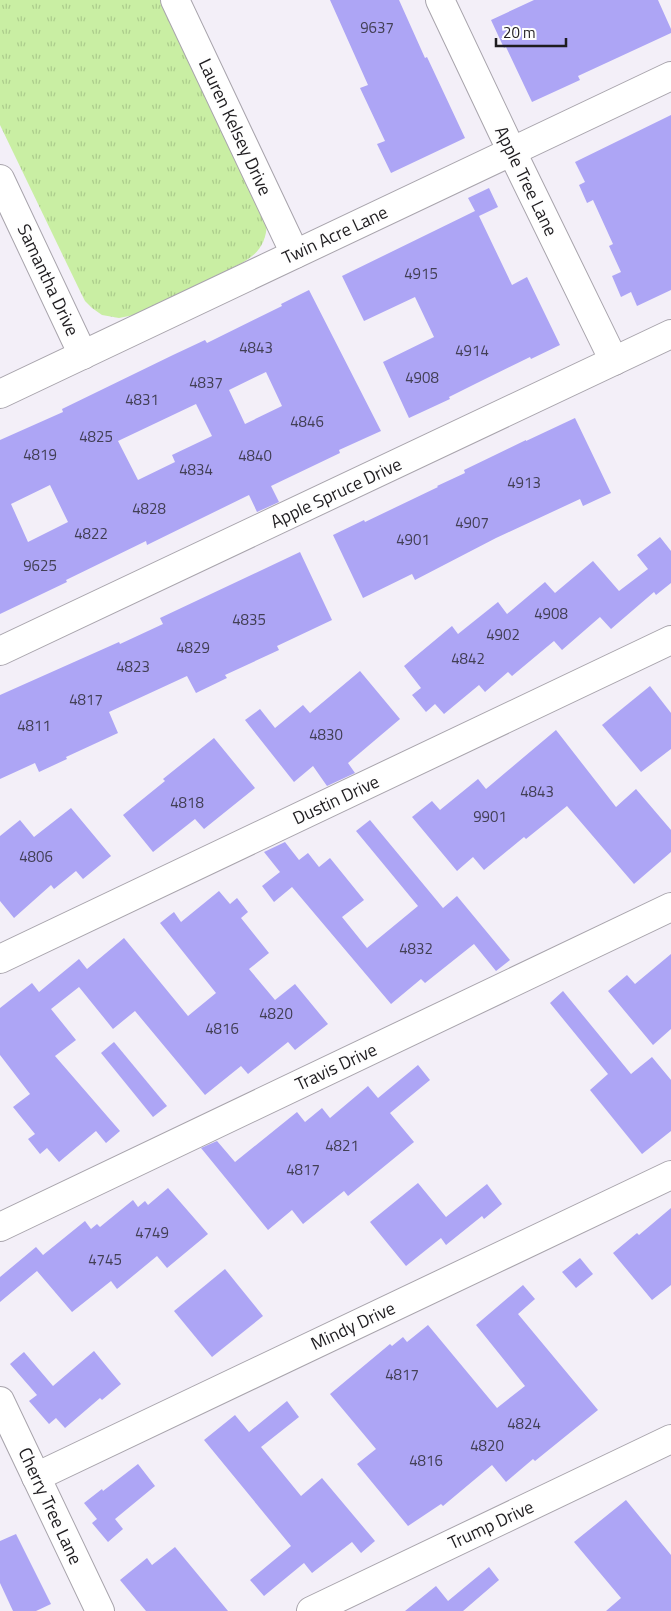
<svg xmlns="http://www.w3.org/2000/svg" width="671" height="1611" viewBox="0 0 671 1611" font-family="'Titillium Web',sans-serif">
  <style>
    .grass { fill: url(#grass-tufts) }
    .building { fill: #ada5f5; fill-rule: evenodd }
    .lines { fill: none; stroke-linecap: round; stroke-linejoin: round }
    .minor-casing { stroke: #a8a4ac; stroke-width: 30 }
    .minor { stroke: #fff; stroke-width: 28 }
    .labels { text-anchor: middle; stroke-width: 4; stroke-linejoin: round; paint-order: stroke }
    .number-label { font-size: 15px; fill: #423f55 }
    .street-label { font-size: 18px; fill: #1f1d20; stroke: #fefefe }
  </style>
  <defs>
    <pattern id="grass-tufts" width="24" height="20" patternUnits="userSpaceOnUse" patternTransform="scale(1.25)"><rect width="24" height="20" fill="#c9eea3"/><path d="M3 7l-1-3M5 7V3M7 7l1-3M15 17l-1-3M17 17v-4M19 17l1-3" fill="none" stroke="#accc8c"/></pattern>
  </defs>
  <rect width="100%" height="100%" fill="#f3eff8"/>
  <path class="grass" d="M0,0H164L267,223C266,243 259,253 242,263L138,314L129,316L119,318L102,315L92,308L85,301L80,291L0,125Z"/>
  <g class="building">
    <path d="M330,0H399L425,58L427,57L465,138L391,173L377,144L385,141L360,88L368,85Z"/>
    <path d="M534,0H658L671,29V33L578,76L580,80L532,102L506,47L504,48L491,20Z"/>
    <path d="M671,115V290L637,306L631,292L621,297L612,276L621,272L609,246L613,244L593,200L587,203L579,185L585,182L575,162Z"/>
    <path d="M489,188L498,207L479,216L512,285L527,277L560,345L531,359L530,357L475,384L449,397L450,399L409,418L383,362L434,337L415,297L364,321L342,276L475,211L468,198Z"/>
    <path d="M309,290L381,431L339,450L340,453L271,486L279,502L257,512L249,495L147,545L146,541L66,580L67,582L0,614V440L63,412L62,409L173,355L205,340L207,343L282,306L281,304ZM266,372L282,406L245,424L229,390ZM196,404L212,436L172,455L175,462L138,480L118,441ZM50,485L68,522L28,542L11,504Z"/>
    <path d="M575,418L611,493L583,506L580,499L496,538L415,580L412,574L363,598L333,535L364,520L365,522L438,487L437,486L465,473L464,470L493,456L526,440V441Z"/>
    <path d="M660,537L671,551V583L656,595L654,592L611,629L600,617L562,650L554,641L512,676L508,672L485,692L479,685L444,714L435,704L426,712L412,695L421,688L404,666L452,626L458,634L498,602L507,614L545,582L555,593L593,561L619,591L648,569L637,555Z"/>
    <path d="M300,552L332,620L277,646L279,650L225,675L227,678L196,693L187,676L109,712L118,733L66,757L67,759L39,772L35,763L0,779V695L119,642L120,644L163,624L160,618Z"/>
    <path d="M360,671L400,719L348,763L355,773L327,786L313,766L294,782L245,720L260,709L275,728L303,705L310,713Z"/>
    <path d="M650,686L671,713V749L641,772L602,725Z"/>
    <path d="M556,730L616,807L636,789L671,830V852L634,884L567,806L526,839L524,837L484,870L473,857L457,871L412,817L432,801L440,810L478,779L486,789Z"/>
    <path d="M214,738L255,788L204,829L195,819L153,852L123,815L165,781L163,779Z"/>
    <path d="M71,808L111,856L83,879L76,871L54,889L51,885L14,918L0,901V836L20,820L34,837Z"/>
    <path d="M370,820L443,908L457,896L510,960L496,971L474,944L425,983L421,979L391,1004L292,887L274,902L262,886L280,872L264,852L285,842L299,860L308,853L319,867L330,858L364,900L342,917L367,948L418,906L356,831Z"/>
    <path d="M219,891L230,904L237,898L248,912L241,918L269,953L249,969L275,1000L295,984L328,1024L295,1050L288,1042L248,1074L241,1066L205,1095L135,1011L113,1029L79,987L51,1009L76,1040L55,1056L120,1131L106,1143L96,1131L59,1162L47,1148L40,1154L28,1139L35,1134L13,1107L30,1094L0,1055V1008L32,983L39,992L79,959L87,969L124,938L188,1016L216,993L160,923L174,912L181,922Z"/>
    <path d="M671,954V1029L653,1045L608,991L627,975L635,984Z"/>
    <path d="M563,991L631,1074L652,1057L671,1080V1131L642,1154L590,1090L608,1074L550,1003Z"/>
    <path d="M114,1042L167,1106L153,1117L101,1053Z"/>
    <path d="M418,1065L430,1080L390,1113L414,1142L348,1196L344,1191L303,1224L292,1210L268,1230L201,1148L217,1141L235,1162L297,1112L305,1122L322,1108L330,1118L368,1086L378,1098Z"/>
    <path d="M418,1183L446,1217L487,1184L502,1204L484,1219L482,1216L446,1245L441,1238L406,1266L370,1222Z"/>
    <path d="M168,1188L208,1234L167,1268L157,1256L117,1289L111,1281L72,1312L37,1271L0,1302V1277L36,1247L43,1255L85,1221L91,1229L97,1224L100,1227L133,1200L138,1207L145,1201L148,1205Z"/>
    <path d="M671,1208V1285L652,1300L613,1253L637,1233L639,1235Z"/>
    <path d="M580,1258L593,1274L576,1288L562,1272Z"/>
    <path d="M225,1269L263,1316L212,1357L174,1311Z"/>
    <path d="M523,1285L535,1299L518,1314L598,1410L535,1461L533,1459L506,1482L492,1465L443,1506L441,1504L408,1526L357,1464L376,1449L330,1394L390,1344L392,1346L403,1337L407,1342L428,1325L497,1408L525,1386L476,1325Z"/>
    <path d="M94,1351L121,1384L102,1400L100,1398L65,1428L56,1418L49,1424L29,1401L37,1395L10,1364L24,1352L53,1386Z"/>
    <path d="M287,1401L299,1417L261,1447L301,1496L322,1478L375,1541L361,1553L352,1542L312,1573L304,1563L264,1596L250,1580L291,1546L204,1440L235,1415L249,1432Z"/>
    <path d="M138,1464L155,1486L115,1519L123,1529L108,1542L92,1523L97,1519L84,1503L102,1489L103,1491Z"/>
    <path d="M626,1500L671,1555V1611H606L621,1598L574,1542Z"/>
    <path d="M16,1534L51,1604L36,1611H13L0,1583V1541Z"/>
    <path d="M175,1547L228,1611H146L120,1580L147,1558L152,1565Z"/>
    <path d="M489,1567L499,1580L463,1611H405L436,1586L448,1601Z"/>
  </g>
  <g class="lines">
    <defs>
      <g id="minor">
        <path d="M175,0L295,254"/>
        <path d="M440,0L512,152L614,361"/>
        <path d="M0,179L83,355"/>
        <path d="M0,394L671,76"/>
        <path d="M0,651L671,334"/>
        <path d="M0,959L671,640"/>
        <path d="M0,1227L671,907"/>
        <path d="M0,1401L100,1611"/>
        <path d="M36,1477L671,1175"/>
        <path d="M311,1611L671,1439"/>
      </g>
    </defs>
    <use href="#minor" class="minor-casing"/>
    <use href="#minor" class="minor"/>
  </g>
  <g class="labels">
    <g class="number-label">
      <text x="377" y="33">9637</text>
      <text x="421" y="279">4915</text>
      <text x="256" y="353">4843</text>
      <text x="472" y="356">4914</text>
      <text x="422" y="383">4908</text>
      <text x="206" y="388">4837</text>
      <text x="142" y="405">4831</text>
      <text x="307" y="427">4846</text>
      <text x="96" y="442">4825</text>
      <text x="40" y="460">4819</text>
      <text x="255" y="461">4840</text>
      <text x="196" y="475">4834</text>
      <text x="524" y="488">4913</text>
      <text x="149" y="514">4828</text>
      <text x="472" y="528">4907</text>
      <text x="91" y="539">4822</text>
      <text x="413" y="545">4901</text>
      <text x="40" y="571">9625</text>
      <text x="551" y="619">4908</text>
      <text x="249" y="625">4835</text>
      <text x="503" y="640">4902</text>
      <text x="193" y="653">4829</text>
      <text x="468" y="664">4842</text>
      <text x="133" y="672">4823</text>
      <text x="86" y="705">4817</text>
      <text x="34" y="731">4811</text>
      <text x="326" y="740">4830</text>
      <text x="537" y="797">4843</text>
      <text x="187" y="808">4818</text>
      <text x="490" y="822">9901</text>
      <text x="36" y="862">4806</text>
      <text x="416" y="954">4832</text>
      <text x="276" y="1019">4820</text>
      <text x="222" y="1034">4816</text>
      <text x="342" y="1151">4821</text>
      <text x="303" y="1175">4817</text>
      <text x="152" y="1238">4749</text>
      <text x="105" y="1265">4745</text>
      <text x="402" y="1380">4817</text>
      <text x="524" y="1429">4824</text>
      <text x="487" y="1451">4820</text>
      <text x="426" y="1466">4816</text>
    </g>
    <g class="street-label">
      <text transform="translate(235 127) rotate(65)" y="6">Lauren Kelsey Drive</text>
      <text transform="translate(526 181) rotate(64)" y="6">Apple Tree Lane</text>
      <text transform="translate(335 235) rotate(-25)" y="6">Twin Acre Lane</text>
      <text transform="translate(48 280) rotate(65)" y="6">Samantha Drive</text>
      <text transform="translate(336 493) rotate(-25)" y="6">Apple Spruce Drive</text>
      <text transform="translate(336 800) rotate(-25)" y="6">Dustin Drive</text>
      <text transform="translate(336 1067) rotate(-25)" y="6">Travis Drive</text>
      <text transform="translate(353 1326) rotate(-25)" y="6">Mindy Drive</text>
      <text transform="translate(50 1506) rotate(65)" y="6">Cherry Tree Lane</text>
      <text transform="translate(491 1525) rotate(-25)" y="6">Trump Drive</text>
    </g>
  </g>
  <path d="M496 38v8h70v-8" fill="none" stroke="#1f1d20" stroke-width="2.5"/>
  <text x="503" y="38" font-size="15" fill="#1f1d20" stroke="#fefefe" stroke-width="4" paint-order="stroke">20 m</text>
</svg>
